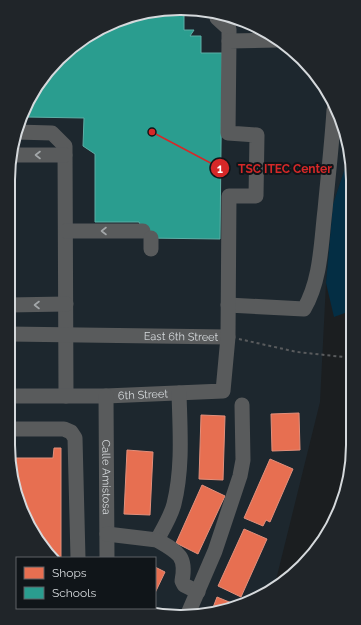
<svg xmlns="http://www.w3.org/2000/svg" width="361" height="625" viewBox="0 0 361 625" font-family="Raleway,sans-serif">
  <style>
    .built { fill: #1d272e }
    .green { fill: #042e44 }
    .shops { fill: #e76f51; stroke: #e28f7b }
    .schools { fill: #2a9d8f; stroke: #5dafa6 }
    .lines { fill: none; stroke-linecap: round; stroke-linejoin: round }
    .path { stroke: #595b5d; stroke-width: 2; stroke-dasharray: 3 3; stroke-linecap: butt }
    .minor { stroke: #595b5c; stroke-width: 15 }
    .oneway { stroke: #a3a7a9 }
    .labels { text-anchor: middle; stroke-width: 4; stroke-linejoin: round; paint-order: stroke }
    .street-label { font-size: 11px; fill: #d5d9dc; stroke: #101519 }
    .rim { fill: none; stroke: #d5d9dc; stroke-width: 2 }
    .leader { fill: none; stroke: #d62828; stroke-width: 1.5 }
    .callout-dot { fill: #d62828; stroke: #101519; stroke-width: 1.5 }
    .mark-label { font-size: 12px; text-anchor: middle; font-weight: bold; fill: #fff }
    .callout-label { font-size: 12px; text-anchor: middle; font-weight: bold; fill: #d62828; stroke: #101519; stroke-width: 4; stroke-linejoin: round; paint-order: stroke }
  </style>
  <rect width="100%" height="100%" fill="#1b1e20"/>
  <path class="built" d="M147,11H214L276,37L330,94L349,156L333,204L326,283L320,402L274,588L236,608L192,617L136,611L129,608H155V558H53L44,549L17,500L8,444V169L17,125L37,85L84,37Z"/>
  <path class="green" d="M349,156L353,169V310L334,317L326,283L333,204Z"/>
  <g class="shops">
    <path d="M299,413L300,450L272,451L271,414Z"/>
    <path d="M201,415L225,416L223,480L199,479Z"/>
    <path d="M54,448H61V558H53L44,549L17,500L10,458H53Z"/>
    <path d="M127,450L153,452L150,515L124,514Z"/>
    <path d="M270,459L293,469L270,522L266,520L263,526L244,518Z"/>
    <path d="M202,485L225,496L198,554L176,543Z"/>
    <path d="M244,529L267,539L241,597L218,586Z"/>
    <path d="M155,567L165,572L155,593Z"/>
    <path d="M217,597L239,606L211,613Z"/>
  </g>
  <path class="schools" d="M147,11H184V30H194L190,36H201V53H222L220,239L146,238L139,222H95V154L83,146L84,118L26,117V107L37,85L84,37Z"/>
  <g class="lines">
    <path class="path" d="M239,339L297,352L353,358"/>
    <g class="minor">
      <path d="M217,13V18L229,29V41"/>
      <path d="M16,132L52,133L65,146L66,396"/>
      <path d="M11,155H65"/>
      <path d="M66,231H143"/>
      <path d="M151,249V238"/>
      <path d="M8,305L66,304"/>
      <path d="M228,305L304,309C321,280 321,243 325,210C328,177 332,143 334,110"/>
      <path id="s1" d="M8,334L228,337"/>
      <path id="s2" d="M8,396H106L223,391L228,337L229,196H256L257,135L228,133L229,41L279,40"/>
      <path id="s3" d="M106,396L107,558"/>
      <path d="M8,429H64L71,432L75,438L78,558"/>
      <path d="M107,534L157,540C163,529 171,516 174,504C183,467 180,430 179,393"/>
      <path d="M157,540C178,552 187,556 182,581L184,585L198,592"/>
      <path d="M187,616L215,551L240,476L243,460L242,405"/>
    </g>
  </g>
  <defs><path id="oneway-chevron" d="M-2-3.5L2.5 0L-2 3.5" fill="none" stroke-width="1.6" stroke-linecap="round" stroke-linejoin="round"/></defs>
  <g class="oneway">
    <use href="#oneway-chevron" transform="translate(38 155) rotate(-180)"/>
    <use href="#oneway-chevron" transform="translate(104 231) rotate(-180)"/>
    <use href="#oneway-chevron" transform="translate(37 305) rotate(180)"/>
  </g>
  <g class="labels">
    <g class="street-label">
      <text dy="4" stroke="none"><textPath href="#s1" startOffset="173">East 6th Street</textPath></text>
      <text dy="4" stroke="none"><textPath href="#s2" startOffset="135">6th Street</textPath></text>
      <text dy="4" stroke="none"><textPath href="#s3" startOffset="81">Calle Amistosa</textPath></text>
    </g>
  </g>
  <path d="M0 0H361V625H0ZM180 15H181A165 165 0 0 1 346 180V445A165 165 0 0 1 181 610H180A165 165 0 0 1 15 445V180A165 165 0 0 1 180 15Z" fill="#202529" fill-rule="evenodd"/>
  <path class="rim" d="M180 15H181A165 165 0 0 1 346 180V445A165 165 0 0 1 181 610H180A165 165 0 0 1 15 445V180A165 165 0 0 1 180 15Z"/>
  <path class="leader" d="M152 132L220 168"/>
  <g class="callout-dot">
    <circle cx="152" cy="132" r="4"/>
    <circle cx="220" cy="168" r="10"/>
  </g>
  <g class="mark-label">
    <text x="220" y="173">1</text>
  </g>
  <g class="callout-label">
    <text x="285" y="173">TSC ITEC Center</text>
  </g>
  <rect x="16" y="557" width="140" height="52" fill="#101519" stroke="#5f6367"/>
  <rect x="24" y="567" width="20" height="12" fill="#e76f51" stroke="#5f6367"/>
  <text x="52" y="577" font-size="12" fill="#d5d9dc">Shops</text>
  <rect x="24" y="587" width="20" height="12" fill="#2a9d8f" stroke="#5f6367"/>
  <text x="52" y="597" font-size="12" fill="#d5d9dc">Schools</text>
</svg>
